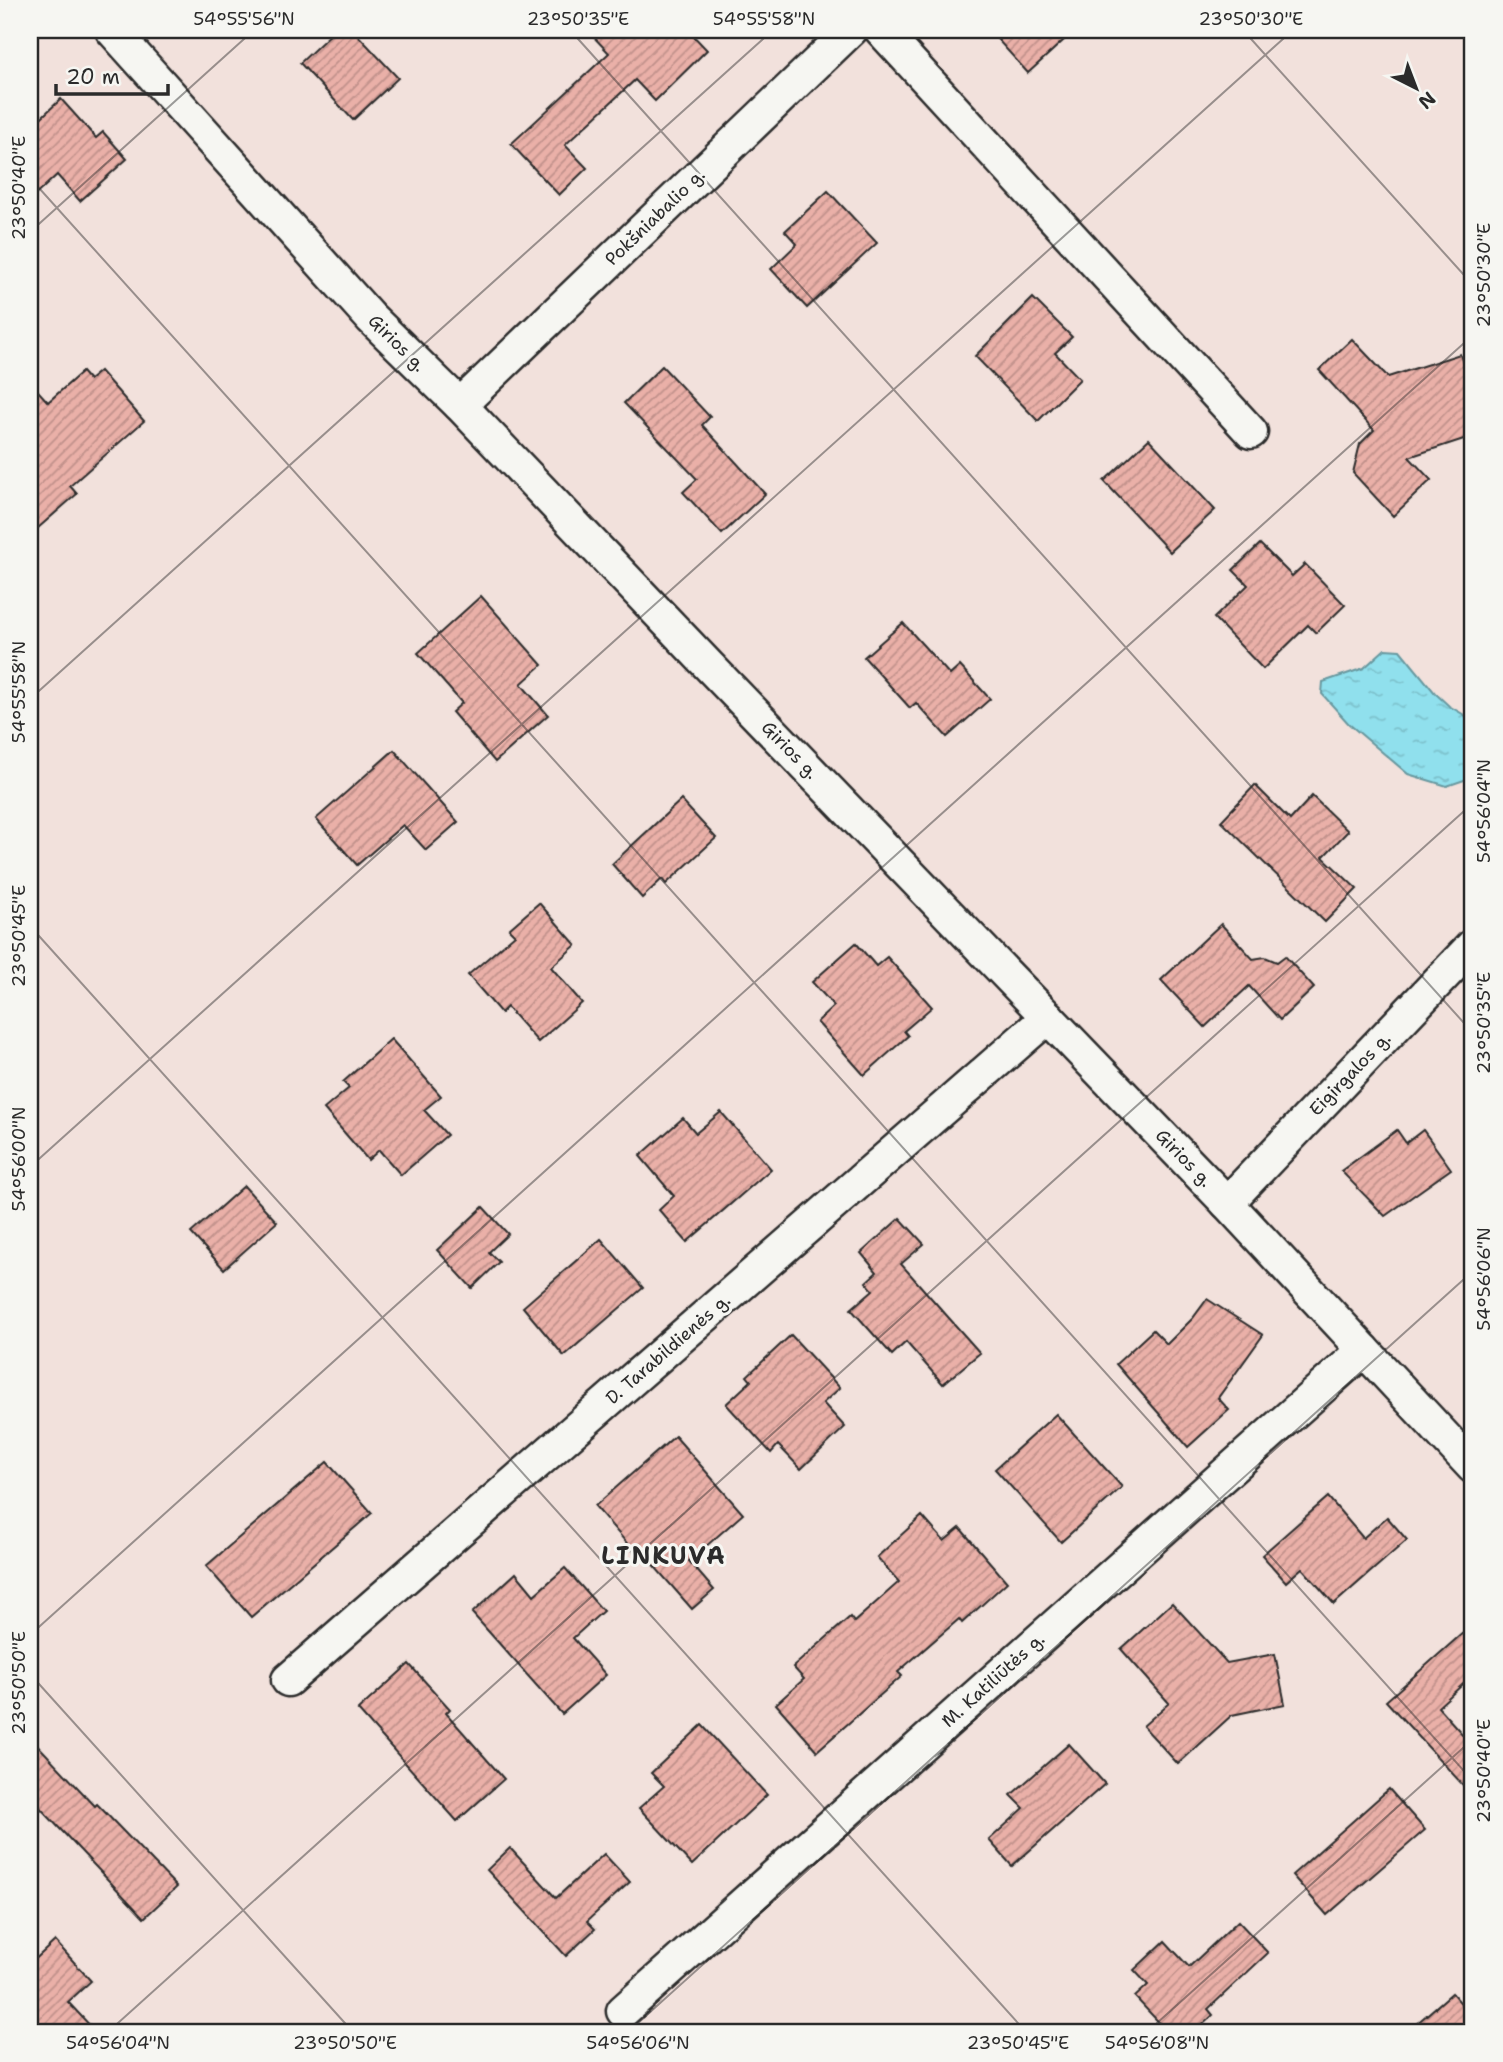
<svg xmlns="http://www.w3.org/2000/svg" width="1503" height="2062" viewBox="0 0 1503 2062" font-family="'Shantell Sans',sans-serif">
  <style>
    .water { fill: url(#water-ripples); stroke: #68989f; stroke-width: 2 }
    .building { fill: url(#building-hatch); stroke: #2b2b2b; stroke-width: 2 }
    .lines { fill: none; stroke-linecap: round; stroke-linejoin: round }
    .minor-casing { stroke: #2b2b2b; stroke-width: 37 }
    .minor { stroke: #f6f6f2; stroke-width: 32 }
    .ticks { fill: none; stroke: #2b2b2b; stroke-width: 2; stroke-opacity: 0.45 }
    .labels { text-anchor: middle; stroke-width: 6; stroke-linejoin: round; paint-order: stroke }
    .street-label { font-size: 18px; fill: #2b2b2b; stroke: #f6f6f2 }
    .district-label { font-size: 24px; font-weight: bold; letter-spacing: 2px; fill: #2b2b2b; stroke: #f6f6f2 }
    .neatline { fill: none; stroke: #2b2b2b; stroke-width: 2.5 }
    .ticks-label { font-size: 18px; text-anchor: middle; fill: #2b2b2b }
  </style>
  <defs>
    <pattern id="water-ripples" width="26" height="14" patternUnits="userSpaceOnUse" patternTransform="scale(1.75)"><rect width="26" height="14" fill="#90e0ed"/><path d="M2 4q2-2 4 0t4 0M15 11q2-2 4 0t4 0" fill="none" stroke="#7cc0cb"/></pattern>
    <pattern id="building-hatch" width="6" height="6" patternUnits="userSpaceOnUse" patternTransform="scale(1.75)"><rect width="6" height="6" fill="#eab0a8"/><path d="M-1 1l2-2M0 6l6-6M5 7l2-2" fill="none" stroke="#be8f89"/></pattern>
  </defs>
  <rect width="100%" height="100%" fill="#f2e1dc"/>
  <filter id="ink" filterUnits="userSpaceOnUse"><feTurbulence type="fractalNoise" baseFrequency=".0143" numOctaves="2"/><feDisplacementMap in="SourceGraphic" scale="14" xChannelSelector="R" yChannelSelector="G"/><feConvolveMatrix kernelMatrix="1 2 1 2 8 2 1 2 1" color-interpolation-filters="sRGB"/></filter>
  <g filter="url(#ink)">
    <path class="water" d="M1385,649L1400,650L1435,693L1449,706L1473,720V777L1447,786L1408,774L1349,724L1322,694L1323,682L1364,668Z"/>
    <g class="building">
      <path d="M335,30H353L398,78L353,120L300,63Z"/>
      <path d="M587,30H688L707,50L655,101L635,80L565,145L587,168L559,195L511,144L609,53Z"/>
      <path d="M989,30H1075L1028,73Z"/>
      <path d="M61,99L96,138L103,132L127,159L80,201L57,175L30,200V128Z"/>
      <path d="M828,191L877,243L807,308L771,269L797,244L785,231Z"/>
      <path d="M1033,298L1072,337L1055,353L1080,379L1038,421L975,356Z"/>
      <path d="M1352,339L1388,377L1460,354L1473,396V436L1409,457L1431,480L1393,516L1353,473L1360,444L1374,430L1319,370Z"/>
      <path d="M662,366L710,417L702,425L765,494L722,534L683,492L697,479L624,403Z"/>
      <path d="M100,371L144,421L70,486L77,494L30,535V382L48,402L82,372L89,380Z"/>
      <path d="M1149,439L1215,510L1170,552L1104,481Z"/>
      <path d="M1260,544L1292,576L1305,564L1345,605L1316,633L1308,625L1263,669L1214,618L1248,585L1233,570Z"/>
      <path d="M481,596L542,665L521,684L548,715L495,762L452,712L462,703L418,653Z"/>
      <path d="M903,623L950,675L960,666L990,699L947,737L916,703L910,708L864,657Z"/>
      <path d="M394,750L458,822L426,850L403,825L357,865L316,819Z"/>
      <path d="M1255,785L1290,820L1312,796L1348,831L1323,857L1357,889L1325,922L1221,821Z"/>
      <path d="M681,800L716,838L666,884L662,879L642,898L612,864Z"/>
      <path d="M539,903L576,945L551,967L582,1003L538,1042L507,1007L501,1013L468,975L515,935L509,929Z"/>
      <path d="M1221,924L1253,959L1265,957L1277,962L1285,956L1314,988L1280,1020L1249,986L1205,1027L1161,980Z"/>
      <path d="M856,943L876,966L887,957L932,1007L904,1031L908,1036L864,1075L817,1022L834,1006L812,982Z"/>
      <path d="M391,1039L441,1096L424,1110L447,1135L401,1175L379,1150L368,1160L324,1109L349,1088L343,1082Z"/>
      <path d="M721,1112L771,1169L687,1242L659,1210L674,1196L640,1156L683,1118L696,1133Z"/>
      <path d="M1397,1130L1406,1143L1423,1130L1451,1169L1385,1216L1341,1171Z"/>
      <path d="M244,1186L277,1222L224,1269L191,1233Z"/>
      <path d="M483,1207L508,1234L489,1252L499,1262L472,1288L437,1250Z"/>
      <path d="M900,1218L924,1244L901,1264L980,1353L943,1384L906,1342L892,1355L851,1309L873,1290L866,1282L877,1272L861,1253Z"/>
      <path d="M601,1239L643,1288L564,1356L523,1307Z"/>
      <path d="M1207,1299L1263,1335L1218,1398L1229,1410L1188,1447L1116,1364L1153,1330L1167,1344L1193,1318Z"/>
      <path d="M791,1335L840,1388L823,1403L845,1427L801,1469L778,1445L771,1453L726,1404L751,1381L747,1376Z"/>
      <path d="M1056,1414L1122,1487L1061,1542L995,1469Z"/>
      <path d="M675,1436L743,1514L689,1561L714,1590L692,1609L642,1552L637,1555L595,1506Z"/>
      <path d="M327,1462L372,1513L251,1617L206,1566Z"/>
      <path d="M1328,1497L1363,1538L1387,1517L1407,1540L1334,1604L1302,1568L1286,1582L1262,1555Z"/>
      <path d="M922,1516L944,1541L960,1528L1007,1582L962,1623L959,1619L898,1672L902,1676L817,1751L776,1704L804,1679L793,1667L850,1617L854,1622L899,1582L877,1557Z"/>
      <path d="M565,1568L603,1611L573,1638L606,1675L562,1714L472,1613L516,1573L534,1595Z"/>
      <path d="M1172,1603L1227,1663L1275,1654L1285,1704L1232,1715L1178,1764L1143,1726L1169,1703L1121,1649Z"/>
      <path d="M1473,1624V1675L1438,1707L1473,1746V1796L1386,1701Z"/>
      <path d="M409,1664L450,1709L446,1713L504,1779L457,1821L358,1710Z"/>
      <path d="M702,1725L767,1795L692,1865L639,1808L664,1786L651,1773Z"/>
      <path d="M30,1737L95,1806L97,1804L177,1887L144,1918L30,1797Z"/>
      <path d="M1069,1744L1105,1784L1012,1866L989,1840L1024,1808L1011,1795Z"/>
      <path d="M1389,1789L1425,1830L1327,1915L1292,1875Z"/>
      <path d="M510,1848L556,1898L604,1854L630,1882L587,1921L595,1929L566,1956L487,1870Z"/>
      <path d="M1238,1921L1268,1953L1208,2009L1213,2015L1195,2032H1168L1135,1997L1148,1985L1134,1970L1165,1941L1189,1967Z"/>
      <path d="M55,1941L91,1981L68,2002L96,2032H30V1964Z"/>
      <path d="M1452,1993L1473,2017V2032H1407Z"/>
    </g>
    <g class="lines">
      <defs>
        <g id="minor">
          <path d="M112,30L371,318L460,405L709,666L1227,1203L1473,1467"/>
          <path d="M881,30L1251,432"/>
          <path d="M460,405L851,30"/>
          <path d="M1227,1203L1473,945"/>
          <path d="M288,1680L1048,1017"/>
          <path d="M623,2011L1364,1350"/>
        </g>
      </defs>
      <use href="#minor" class="minor-casing"/>
      <use href="#minor" class="minor"/>
    </g>
  </g>
  <path class="ticks" d="M570,30L1473,1033M1243,30L1473,285M30,178L1473,1781M30,232L254,30M30,699L773,30M30,926L1026,2032M30,1167L1293,30M30,1635L1473,335M30,1674L353,2032M108,2032L1473,803M628,2032L1473,1271M1147,2032L1473,1739"/>
  <g class="labels">
    <g class="street-label">
      <text transform="translate(655 217) rotate(-44)" y="6">Pokšniabalio g.</text>
      <text transform="translate(397 343) rotate(45)" y="6">Girios g.</text>
      <text transform="translate(790 750) rotate(46)" y="6">Girios g.</text>
      <text transform="translate(1350 1074) rotate(-46)" y="6">Eigirgalos g.</text>
      <text transform="translate(1184 1158) rotate(46)" y="6">Girios g.</text>
      <text transform="translate(668 1349) rotate(-41)" y="6">D. Tarabildienės g.</text>
      <text transform="translate(993 1680) rotate(-42)" y="6">M. Katiliūtės g.</text>
    </g>
    <g class="district-label">
      <text x="664" y="1564">LINKUVA</text>
    </g>
  </g>
  <rect width="1503" height="2062" fill="none" stroke="#f6f6f2" stroke-width="77"/>
  <g transform="translate(1416 88) rotate(138)" stroke="#f6f6f2" stroke-width="5" paint-order="stroke">
  <path d="M0-5L12 26L0 18L-12 26Z" fill="#2b2b2b"/>
  <text y="-10" font-size="19" font-weight="bold" text-anchor="middle" fill="#2b2b2b">N</text>
  </g>
  <path d="M56 84v10h112v-10" fill="none" stroke="#2b2b2b" stroke-width="3.5"/>
  <text x="66" y="84" font-size="21" fill="#2b2b2b" stroke="#f6f6f2" stroke-width="5" paint-order="stroke">20 m</text>
  <rect x="38" y="38" width="1426" height="1986" class="neatline"/>
  <g class="ticks-label">
    <text x="244" y="25">54°55'56"N</text>
    <text x="578" y="25">23°50'35"E</text>
    <text x="764" y="25">54°55'58"N</text>
    <text x="1251" y="25">23°50'30"E</text>
    <text transform="translate(19 188) rotate(-90)" y="6">23°50'40"E</text>
    <text transform="translate(1484 275) rotate(-90)" y="6">23°50'30"E</text>
    <text transform="translate(19 692) rotate(-90)" y="6">54°55'58"N</text>
    <text transform="translate(1484 811) rotate(-90)" y="6">54°56'04"N</text>
    <text transform="translate(19 936) rotate(-90)" y="6">23°50'45"E</text>
    <text transform="translate(1484 1023) rotate(-90)" y="6">23°50'35"E</text>
    <text transform="translate(19 1159) rotate(-90)" y="6">54°56'00"N</text>
    <text transform="translate(1484 1279) rotate(-90)" y="6">54°56'06"N</text>
    <text transform="translate(19 1683) rotate(-90)" y="6">23°50'50"E</text>
    <text transform="translate(1484 1771) rotate(-90)" y="6">23°50'40"E</text>
    <text x="118" y="2049">54°56'04"N</text>
    <text x="345" y="2049">23°50'50"E</text>
    <text x="638" y="2049">54°56'06"N</text>
    <text x="1018" y="2049">23°50'45"E</text>
    <text x="1157" y="2049">54°56'08"N</text>
  </g>
</svg>
